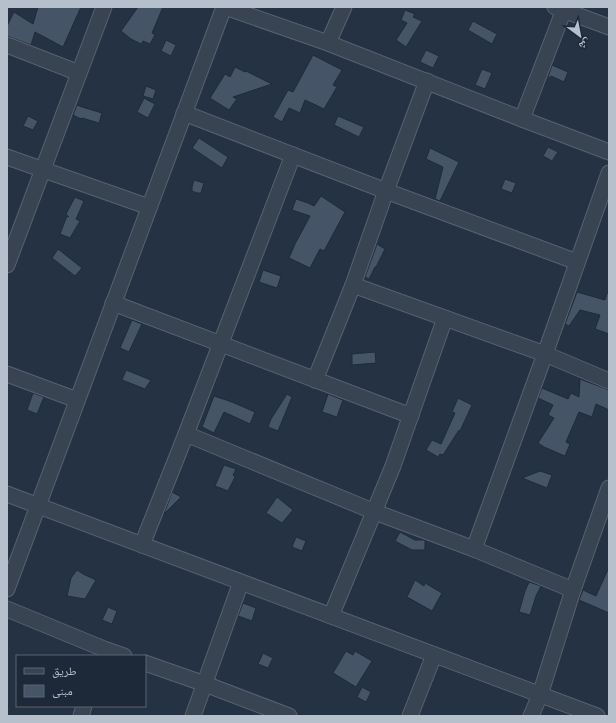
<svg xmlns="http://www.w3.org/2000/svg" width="616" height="723" viewBox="0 0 616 723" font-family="'Fira Sans','Noto Naskh Arabic',sans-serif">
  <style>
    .building { fill: #465467; stroke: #1f2b3a }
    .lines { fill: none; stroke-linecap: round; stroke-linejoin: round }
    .street-casing { stroke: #576270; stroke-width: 17 }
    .street { stroke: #394452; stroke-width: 15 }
  </style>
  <rect width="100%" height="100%" fill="#243243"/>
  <g class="building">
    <path d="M38,7H81L63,47L35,32L31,45L7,36V26L14,12L33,24Z"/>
    <path d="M138,7H163L152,33L155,35L150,44L143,41L141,44L131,39L121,31Z"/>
    <path d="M405,10L415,14L413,17L422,21L406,47L396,40L407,23L401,20Z"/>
    <path d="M473,21L497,34L492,44L468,30Z"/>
    <path d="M166,40L176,45L171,56L161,51Z"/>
    <path d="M426,50L439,56L433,68L420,62Z"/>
    <path d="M313,55L342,70L333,85L337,87L324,109L305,100L300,113L289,108L282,122L273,117L288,90L293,92Z"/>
    <path d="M552,65L568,72L564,82L551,76L550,78L548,77Z"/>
    <path d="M235,67L245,72L246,71L272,84L233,97L237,99L229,110L210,98L225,74L230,77Z"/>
    <path d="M482,69L492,73L485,89L475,85Z"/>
    <path d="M146,86L156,90L153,99L143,96Z"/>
    <path d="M144,98L155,104L148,118L137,112Z"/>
    <path d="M77,105L82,107L102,113L99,123L82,118L81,119L73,115Z"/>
    <path d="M28,116L38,121L33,130L23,126Z"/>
    <path d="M338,116L364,127L359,137L334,125Z"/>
    <path d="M199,138L228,157L222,168L192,148Z"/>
    <path d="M548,147L558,152L552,161L543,156Z"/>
    <path d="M430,148L459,162L440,201L435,199L443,167L426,159Z"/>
    <path d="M505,179L516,183L512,193L501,189Z"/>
    <path d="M194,180L204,183L201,193H197L192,191V187Z"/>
    <path d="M321,196L345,212L324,251L320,249L310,268L289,258L295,244L310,216L292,210L296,199L308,203L314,206Z"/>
    <path d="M75,197L84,201L76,219L80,221L70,238L60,234L67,216L69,217L66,214Z"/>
    <path d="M377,244L385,249L376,267H375L369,279L365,277Z"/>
    <path d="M58,249L82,268L75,276L52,258Z"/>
    <path d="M263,270L281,276L277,288L259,282Z"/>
    <path d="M577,292L605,300L607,293H609V334L595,329L600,315L580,310L569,326L565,324Z"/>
    <path d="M132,320L142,324L129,352L120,348Z"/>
    <path d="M375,352L376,363L352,365V354Z"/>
    <path d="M126,370L151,380L145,389L122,380Z"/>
    <path d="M580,379L609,390V410L596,404L592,417L579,412L566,442L570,444L565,456L544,447L538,443L554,418L548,415L553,405L538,398L542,388L568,399L571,393L579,397Z"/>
    <path d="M33,393L44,397L37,414L27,410Z"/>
    <path d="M287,394L292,397L278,431L268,427L271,419Z"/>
    <path d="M328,394L343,400L337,417L322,412Z"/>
    <path d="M214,396L232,402L255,412L250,424L224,412L214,433L202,427Z"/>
    <path d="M458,398L472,405L460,431L459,430L443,455L440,454L438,457L426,450L432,440L441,444L455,413L452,412Z"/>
    <path d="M224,465L236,469L233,475L235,477L228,491L215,486Z"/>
    <path d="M540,471L552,475L547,488L522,478Z"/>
    <path d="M172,492L181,497L164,514Z"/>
    <path d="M277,497L293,510L282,523L266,513Z"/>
    <path d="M400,532L415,540H425V550H412L395,541Z"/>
    <path d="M296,537L306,541L302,551L292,547Z"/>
    <path d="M609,567V613L579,600L583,590L596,596Z"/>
    <path d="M77,570L83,574L96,580L85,599L67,596L71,578Z"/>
    <path d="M415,580L424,586L425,583L442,593L432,611L407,597Z"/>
    <path d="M529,582L541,586L536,596L530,615L519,612L525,591Z"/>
    <path d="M243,603L256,608L252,621L238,616Z"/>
    <path d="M108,607L117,611L112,624L102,620Z"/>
    <path d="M346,651L353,655L355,651L372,661L356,687L333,673Z"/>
    <path d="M263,653L273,658L268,668L258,664Z"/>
    <path d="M362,687L371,692L366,702L357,697Z"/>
  </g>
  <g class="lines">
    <defs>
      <g id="street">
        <path d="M225,7L328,43L522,119L609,152"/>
        <path d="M555,7L609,27"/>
        <path d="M328,43L344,7"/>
        <path d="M7,45L79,73"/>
        <path d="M184,113L386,191L577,262"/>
        <path d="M522,119L565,7"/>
        <path d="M7,157L149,207"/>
        <path d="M7,265L104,7"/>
        <path d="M353,285L545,354L609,381"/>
        <path d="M113,303L411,416"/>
        <path d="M7,374L77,400"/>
        <path d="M315,380L353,285L386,191L427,81"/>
        <path d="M186,434L375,512L474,549L573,590"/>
        <path d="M7,494L597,716"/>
        <path d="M142,545L186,434L293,155"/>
        <path d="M474,549L545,354L609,173"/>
        <path d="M7,589L224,7"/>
        <path d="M7,609L104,649L124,656"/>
        <path d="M331,616L393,466L445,318"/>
        <path d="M145,663L205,684L289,716"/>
        <path d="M81,716L84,706"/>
        <path d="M193,716L241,582"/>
        <path d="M410,716L434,655"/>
        <path d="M531,716L540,695L573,590L609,488"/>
      </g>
    </defs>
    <use href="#street" class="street-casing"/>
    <use href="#street" class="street"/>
  </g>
  <rect width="616" height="723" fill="none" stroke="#b6bfcc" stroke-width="16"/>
  <rect x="16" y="655" width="130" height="52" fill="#1d2938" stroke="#5a6573"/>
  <rect x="24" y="668" width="20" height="6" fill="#394452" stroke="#5a6573"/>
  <text x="52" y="675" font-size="12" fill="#b6bfcc">طريق</text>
  <rect x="24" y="685" width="20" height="12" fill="#465467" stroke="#5a6573"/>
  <text x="52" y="695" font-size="12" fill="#b6bfcc">مبنى</text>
  <g transform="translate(580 36) rotate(148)" stroke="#1d2938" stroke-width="3" paint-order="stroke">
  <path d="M0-3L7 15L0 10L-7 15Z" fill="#b6bfcc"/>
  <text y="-6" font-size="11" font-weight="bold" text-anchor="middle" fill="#b6bfcc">ش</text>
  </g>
</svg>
